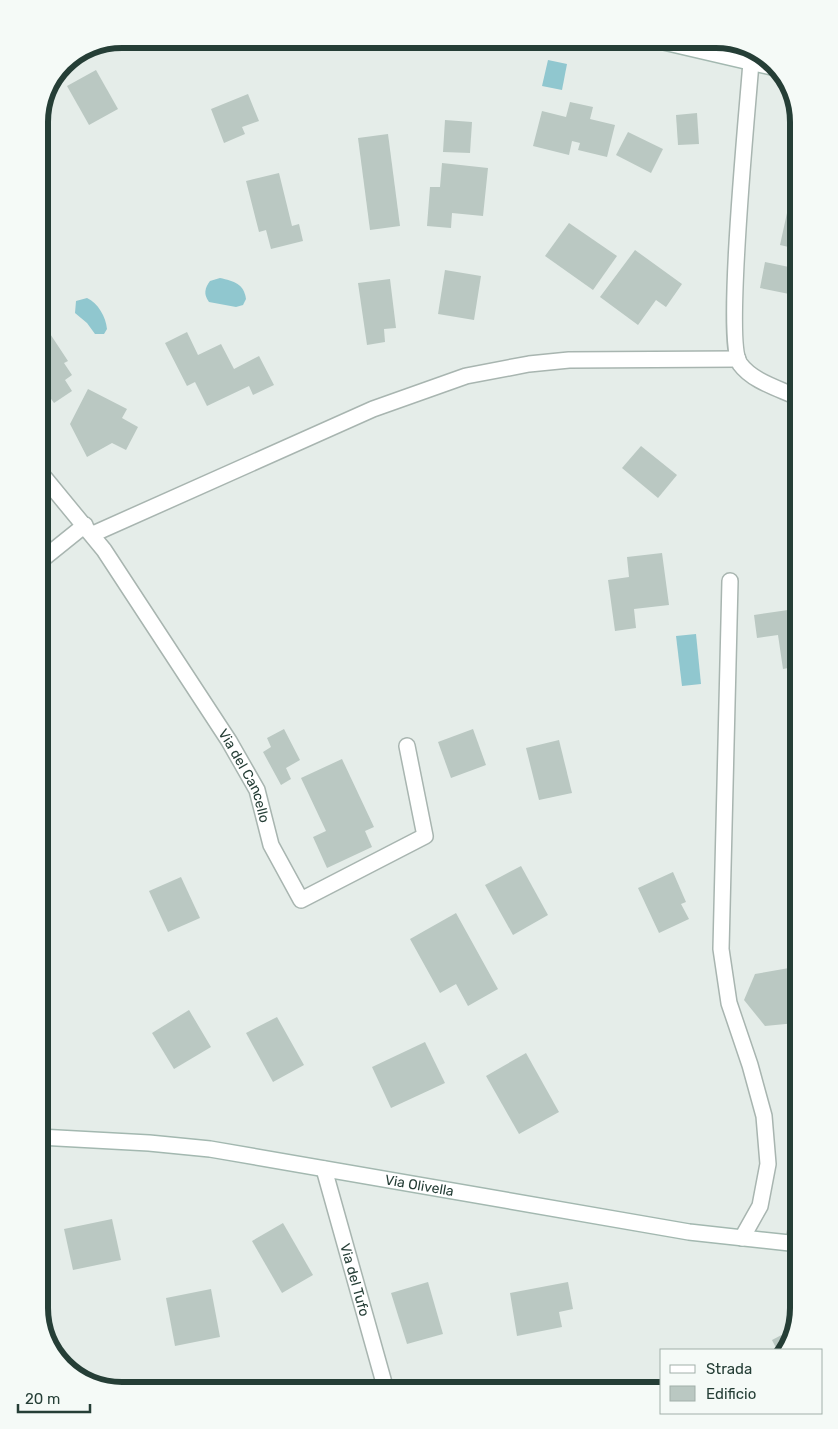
<svg xmlns="http://www.w3.org/2000/svg" width="838" height="1429" viewBox="0 0 838 1429" font-family="Rubik,sans-serif">
  <style>
    .water { fill: #90c7cf }
    .building { fill: #bac8c2 }
    .lines { fill: none; stroke-linecap: round; stroke-linejoin: round }
    .street-casing { stroke: #a8b5b0; stroke-width: 18 }
    .secondary-casing { stroke: #a3b8b0; stroke-width: 18 }
    .street { stroke: #fff; stroke-width: 15 }
    .secondary { stroke: #fff; stroke-width: 15 }
    .labels { text-anchor: middle; stroke-width: 4.5; stroke-linejoin: round; paint-order: stroke }
    .street-label { font-size: 14px; fill: #253e36; stroke: #f5faf7 }
    .rim { fill: none; stroke: #253e36; stroke-width: 6 }
  </style>
  <rect width="100%" height="100%" fill="#e5ede9"/>
  <g class="water">
    <path d="M548,60L567,64L562,90L542,86Z"/>
    <path d="M220,278C234,281 244,284 246,299L243,305L236,307L209,302C203,294 205,288 210,281Z"/>
    <path d="M87,298C98,303 106,317 107,329L104,334H95L87,323L75,313L76,301Z"/>
    <path d="M696,634L701,684L682,686L676,636Z"/>
  </g>
  <g class="building">
    <path d="M96,70L118,109L89,125L67,86Z"/>
    <path d="M248,94L259,121L242,127L245,134L224,143L211,109Z"/>
    <path d="M570,102L593,107L590,119L615,125L607,157L578,150L580,143L572,141L569,155L533,146L542,111L566,117Z"/>
    <path d="M697,113L699,144L678,145L676,115Z"/>
    <path d="M445,120L472,122L470,153L443,152Z"/>
    <path d="M628,132L663,149L651,173L616,155Z"/>
    <path d="M388,134L400,226L370,230L358,138Z"/>
    <path d="M442,163L488,168L483,216L452,213L451,228L427,226L430,187H440Z"/>
    <path d="M279,173L292,226L299,224L303,241L271,249L266,230L259,232L246,181Z"/>
    <path d="M787,213L799,216V296L760,288L765,262L789,267L793,248L780,245Z"/>
    <path d="M569,223L617,256L593,290L545,256Z"/>
    <path d="M635,250L682,284L666,307L656,300L638,325L600,297Z"/>
    <path d="M445,270L481,276L474,320L438,314Z"/>
    <path d="M390,279L396,328L384,329L385,342L367,345L358,283Z"/>
    <path d="M39,317L68,361L64,363L72,375L65,380L72,391L54,403L43,388L39,390Z"/>
    <path d="M187,332L198,355L221,344L234,369L259,356L274,385L253,395L249,386L207,406L195,382L187,386L165,343Z"/>
    <path d="M88,389L127,409L122,418L138,427L126,450L112,443L87,457L70,424Z"/>
    <path d="M641,446L677,475L658,498L622,468Z"/>
    <path d="M662,553L669,605L634,609L636,628L615,631L608,580L629,577L627,557Z"/>
    <path d="M799,601V666L783,669L778,635L757,638L754,615L795,609L794,602Z"/>
    <path d="M284,729L300,760L286,768L291,779L281,785L263,752L271,747L267,738Z"/>
    <path d="M473,729L486,765L451,778L438,742Z"/>
    <path d="M559,740L572,793L539,800L526,748Z"/>
    <path d="M342,759L374,827L365,831L372,847L327,868L313,837L326,831L301,778Z"/>
    <path d="M521,866L548,915L513,935L485,885Z"/>
    <path d="M673,872L686,902L681,904L689,919L659,933L638,888Z"/>
    <path d="M181,877L200,918L168,932L149,891Z"/>
    <path d="M456,913L498,989L468,1006L456,984L440,993L410,939Z"/>
    <path d="M789,968L799,983V1016L796,1023L765,1026L744,1000L755,974Z"/>
    <path d="M189,1010L211,1047L174,1069L152,1033Z"/>
    <path d="M277,1017L304,1065L273,1082L246,1033Z"/>
    <path d="M425,1042L445,1083L391,1108L372,1067Z"/>
    <path d="M526,1053L559,1112L519,1134L486,1076Z"/>
    <path d="M112,1219L121,1260L73,1270L64,1229Z"/>
    <path d="M283,1223L313,1275L282,1293L252,1241Z"/>
    <path d="M39,1264L48,1307L39,1309Z"/>
    <path d="M428,1282L443,1334L407,1344L391,1293Z"/>
    <path d="M568,1282L573,1309L559,1312L562,1327L517,1336L510,1293Z"/>
    <path d="M211,1289L220,1337L175,1346L166,1298Z"/>
    <path d="M793,1329L786,1350H777L772,1340Z"/>
  </g>
  <g class="lines">
    <defs>
      <g id="street">
        <path d="M751,62C748,105 724,342 740,364C753,382 781,389 799,398"/>
        <path id="s1" d="M39,471L104,550L229,741L257,790L271,845L301,900L425,836L407,746"/>
        <path d="M93,534L373,409L466,376L529,364L569,360L738,359"/>
        <path d="M39,562L85,525"/>
        <path d="M730,581L721,949L729,1003L750,1065L764,1116L768,1164L760,1206L742,1238"/>
        <path id="s2" d="M324,1169L386,1390"/>
        <path d="M794,1244L799,1209"/>
      </g>
      <g id="secondary">
        <path d="M655,40L776,68"/>
        <path id="s3" d="M39,1137L149,1143L210,1149L689,1232L799,1244"/>
      </g>
    </defs>
    <use href="#street" class="street-casing"/>
    <use href="#secondary" class="secondary-casing"/>
    <use href="#street" class="street"/>
    <use href="#secondary" class="secondary"/>
  </g>
  <g class="labels">
    <g class="street-label">
      <text dy="5" stroke="none"><textPath href="#s1" startOffset="369">Via del Cancello</textPath></text>
      <text dy="5" stroke="none"><textPath href="#s3" startOffset="384">Via Olivella</textPath></text>
      <text dy="5" stroke="none"><textPath href="#s2" startOffset="115">Via del Tufo</textPath></text>
    </g>
  </g>
  <path d="M0 0H838V1429H0ZM122 48H716A74 74 0 0 1 790 122V1308A74 74 0 0 1 716 1382H122A74 74 0 0 1 48 1308V122A74 74 0 0 1 122 48Z" fill="#f5faf7" fill-rule="evenodd"/>
  <path class="rim" d="M122 48H716A74 74 0 0 1 790 122V1308A74 74 0 0 1 716 1382H122A74 74 0 0 1 48 1308V122A74 74 0 0 1 122 48Z"/>
  <rect x="660" y="1349" width="162" height="65" fill="#f5faf7" stroke="#a2afaa"/>
  <rect x="670" y="1365" width="25" height="8" fill="#ffffff" stroke="#a2afaa"/>
  <text x="706" y="1374" font-size="15" fill="#253e36">Strada</text>
  <rect x="670" y="1386" width="25" height="15" fill="#bac8c2" stroke="#a2afaa"/>
  <text x="706" y="1399" font-size="15" fill="#253e36">Edificio</text>
  <path d="M18 1404v8h72v-8" fill="none" stroke="#253e36" stroke-width="2.5"/>
  <text x="25" y="1404" font-size="15" fill="#253e36" stroke="#f5faf7" stroke-width="4" paint-order="stroke">20 m</text>
</svg>
